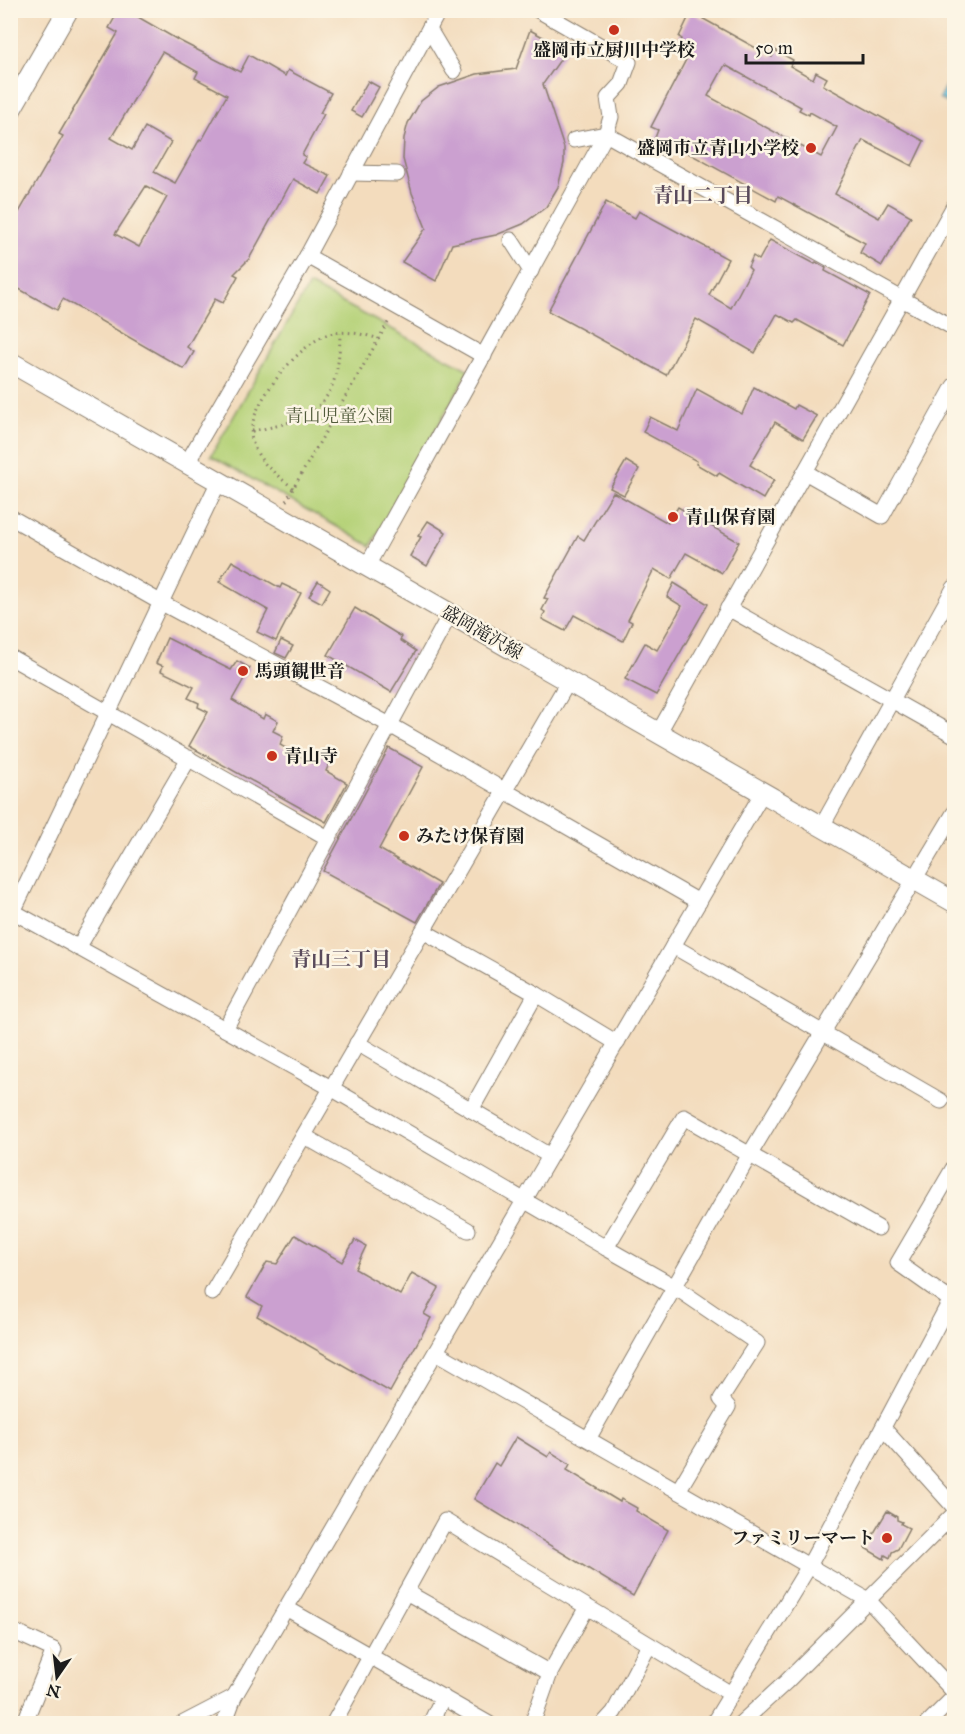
<svg xmlns="http://www.w3.org/2000/svg" width="965" height="1734" viewBox="0 0 965 1734" font-family="'IM FELL Great Primer','Noto Serif JP',serif">
  <style>
    .green { fill: #b5d278; stroke: #68774a; stroke-width: 1.5 }
    .water { fill: #5cbbda; stroke: #3c6c7b; stroke-width: 1.5 }
    .building { fill: #cba0d0; fill-rule: evenodd }
    .lines { fill: none; stroke-linecap: round; stroke-linejoin: round }
    .minor-casing { stroke: #887c6c; stroke-width: 17 }
    .major-casing { stroke: #887c6c; stroke-width: 22 }
    .path { stroke: #887c6c; stroke-width: 3; stroke-dasharray: 1.5 4.5; stroke-linecap: butt }
    .minor { stroke: #fff; stroke-width: 15 }
    .major { stroke: #fff; stroke-width: 20 }
    .poi-dot { fill: #c8321e; stroke: #fcf5e5; stroke-width: 2 }
    .labels { text-anchor: middle; stroke-width: 5; stroke-linejoin: round; paint-order: stroke }
    .poi-label { font-size: 18px; font-weight: bold; fill: #1c1c1c; stroke: #fcf5e5; text-anchor: start }
    .park-label { font-size: 18px; fill: #525c3c; stroke: #fcf5e5 }
    .street-label { font-size: 18px; fill: #1c1c1c; stroke: #fcf5e5 }
    .neighbourhood-label { font-size: 20px; font-weight: bold; fill: #594a5b; stroke: #fcf5e5 }
  </style>
  <rect width="100%" height="100%" fill="#fcf5e5"/>
  <filter id="ink" filterUnits="userSpaceOnUse"><feTurbulence type="fractalNoise" baseFrequency=".0167" numOctaves="2"/><feDisplacementMap in="SourceGraphic" scale="12" xChannelSelector="R" yChannelSelector="G"/><feConvolveMatrix kernelMatrix="1 2 1 2 8 2 1 2 1" color-interpolation-filters="sRGB"/></filter>
  <filter id="wash" filterUnits="userSpaceOnUse"><feTurbulence type="fractalNoise" baseFrequency=".008" numOctaves="4" result="noise"/><feDisplacementMap in="SourceGraphic" scale="24" xChannelSelector="R" yChannelSelector="G"/><feGaussianBlur stdDeviation="1.35" result="paint"/><feColorMatrix in="noise" values="0 0 0 0 0 0 0 0 0 0 0 0 0 0 0 0 0 1.4 0 .05"/><feComposite in="paint" operator="in"/></filter>
  <g filter="url(#wash)">
    <rect width="100%" height="100%" fill="#f3dcbd"/>
    <path class="green" d="M309,285L469,370L371,546L211,456Z"/>
    <path class="water" d="M954,69V107L939,98Z"/>
    <g id="blocks">
      <g class="building">
        <path d="M119,10H126L178,40L240,72L249,55L285,76L288,70L331,93L320,113L324,114L302,155L306,157L302,163L330,176L320,194L293,179L249,259L234,274L238,276L223,303L215,299L187,347L194,352L184,369L63,299L57,310L10,284V228L63,136L59,134L118,33L109,28ZM162,52L198,72L195,78L227,95L202,140L200,139L175,183L154,172L171,142L145,127L132,150L111,138ZM146,186L167,197L139,247L115,234Z"/>
        <path d="M691,12L772,57L775,50L793,60L790,66L813,79L816,72L827,78L823,85L924,141L912,166L863,140L835,194L879,218L888,203L911,216L882,266L860,253L865,243L778,196L776,201L672,144L671,146L655,138L658,130L651,127L691,50L680,45L682,39L679,37ZM725,65L801,107L799,110L809,115L810,112L837,127L821,157L708,96Z"/>
        <path d="M530,30L567,50L543,84L564,148V163L558,187L546,207L523,224L496,235L452,244L436,281L402,262L426,228L412,193L403,159L404,138L408,123L421,101L439,87L477,74L516,69Z"/>
        <path d="M368,81L379,87L362,117L351,111Z"/>
        <path d="M606,202L635,218L639,211L728,259L709,295L731,308L751,270L748,267L753,256L759,260L770,240L815,264L816,262L826,268L825,271L870,295L843,345L797,320L794,323L777,314L755,353L696,319L666,375L548,311Z"/>
        <path d="M754,387L794,409L796,405L817,416L803,439L775,422L750,465L774,480L763,499L719,473L717,476L696,464L697,461L643,432L650,417L678,431L697,389L742,414Z"/>
        <path d="M626,461L639,469L624,495L610,488Z"/>
        <path d="M613,492L668,523L678,507L739,542L722,573L686,553L671,579L654,569L628,620L632,622L623,641L574,615L565,631L542,619L545,612L542,610L548,599L544,598L578,536L584,540Z"/>
        <path d="M428,521L446,532L427,566L410,556L421,537L418,536Z"/>
        <path d="M232,561L280,588L282,584L301,593L276,641L257,632L268,610L219,582Z"/>
        <path d="M318,581L330,589L322,603L309,596Z"/>
        <path d="M674,583L708,604L656,695L625,679L645,643L657,650L682,606L667,597Z"/>
        <path d="M355,608L402,637L400,640L416,651L391,692L328,655Z"/>
        <path d="M167,638L231,670L237,661L250,668L232,700L263,719L265,714L278,721L273,731L283,736L280,745L312,763L317,753L331,760L326,771L347,783L326,822L189,746L208,712L198,707L199,703L188,698L194,687L161,671L163,666L156,663Z"/>
        <path d="M281,640L293,646L286,658L275,653Z"/>
        <path d="M389,748L423,767L379,849L439,884L417,922L323,871Z"/>
        <path d="M295,1235L342,1262L355,1240L366,1246L355,1269L400,1295L412,1273L439,1288L424,1314L431,1318L390,1392L257,1316L262,1306L247,1297L267,1262L277,1264Z"/>
        <path d="M516,1437L548,1457L551,1452L570,1464L567,1470L620,1502L621,1499L637,1508L636,1511L668,1530L633,1596L474,1499L495,1463L499,1466Z"/>
        <path d="M887,1511L897,1517V1520L902,1522L901,1524L909,1528L898,1549L892,1552L890,1558L885,1555L884,1559L865,1548Z"/>
      </g>
    </g>
  </g>
  <g filter="url(#ink)">
    <use href="#blocks" fill-opacity="0" stroke="#887c6c" stroke-width="1.5"/>
    <g class="lines">
      <defs>
        <g id="minor">
          <path d="M429,29L454,71"/>
          <path d="M574,140L606,134L954,328"/>
          <path d="M351,173L397,174"/>
          <path d="M511,240L531,271"/>
          <path d="M307,256L484,356"/>
          <path d="M187,463L307,256L439,10"/>
          <path d="M805,472L882,516L954,386"/>
          <path d="M10,517L160,602L390,725L699,902"/>
          <path d="M367,566L606,134L611,117L608,98L621,84L629,62L538,10"/>
          <path d="M728,608L954,735"/>
          <path d="M10,657L328,838"/>
          <path d="M659,732L954,206"/>
          <path d="M822,826L954,588"/>
          <path d="M14,912L331,1088L606,1248L684,1117L878,1228"/>
          <path d="M10,918L219,481"/>
          <path d="M423,931L536,994L471,1110"/>
          <path d="M673,946L941,1101"/>
          <path d="M78,948L189,758"/>
          <path d="M536,994L617,1043"/>
          <path d="M225,1029L450,614"/>
          <path d="M357,1043L550,1156"/>
          <path d="M304,1136L468,1230"/>
          <path d="M606,1248L675,1287L757,1343L721,1399L728,1407L678,1491"/>
          <path d="M212,1293L568,682"/>
          <path d="M946,1297L898,1263L954,1167"/>
          <path d="M436,1352L868,1600L954,1692"/>
          <path d="M883,1428L954,1507"/>
          <path d="M588,1439L750,1154L954,813"/>
          <path d="M406,1592L550,1673L532,1724"/>
          <path d="M286,1608L489,1724"/>
          <path d="M10,1630L54,1650L24,1724"/>
          <path d="M550,1673L587,1607"/>
          <path d="M182,1724L234,1697"/>
          <path d="M224,1724L234,1697L763,792"/>
          <path d="M333,1724L445,1521L731,1694"/>
          <path d="M430,1724L443,1697"/>
          <path d="M603,1724L614,1712L649,1645"/>
          <path d="M713,1724L809,1566L954,1294"/>
          <path d="M740,1724L786,1682L954,1514"/>
          <path d="M927,1724L954,1697"/>
        </g>
        <g id="major">
          <path d="M10,111L68,10"/>
          <path d="M10,362L954,902"/>
        </g>
      </defs>
      <use href="#minor" class="minor-casing"/>
      <use href="#major" class="major-casing"/>
      <g class="path">
        <path d="M252,431C319,419 339,403 340,333"/>
        <path d="M293,488C276,474 258,463 252,440C244,409 300,342 329,334C343,330 365,334 379,339"/>
        <path d="M286,501L390,319"/>
      </g>
      <use href="#minor" class="minor"/>
      <use href="#major" class="major"/>
    </g>
  </g>
  <g class="poi-dot">
    <circle cx="614" cy="30" r="6"/>
    <circle cx="811" cy="148" r="6"/>
    <circle cx="673" cy="517" r="6"/>
    <circle cx="243" cy="671" r="6"/>
    <circle cx="272" cy="756" r="6"/>
    <circle cx="404" cy="836" r="6"/>
    <circle cx="887" cy="1538" r="6"/>
  </g>
  <g class="labels">
    <g class="poi-label">
      <text x="614" y="56" text-anchor="middle">盛岡市立厨川中学校</text>
      <text x="799" y="154" text-anchor="end">盛岡市立青山小学校</text>
      <text x="685" y="523">青山保育園</text>
      <text x="255" y="677">馬頭観世音</text>
      <text x="284" y="762">青山寺</text>
      <text x="416" y="842">みたけ保育園</text>
      <text x="875" y="1544" text-anchor="end">ファミリーマート</text>
    </g>
    <g class="park-label">
      <text x="339" y="422">青山児童公園</text>
    </g>
    <g class="street-label">
      <text transform="translate(482 632) rotate(30)" y="6">盛岡滝沢線</text>
    </g>
    <g class="neighbourhood-label">
      <text x="703" y="202">青山二丁目</text>
      <text x="341" y="966">青山三丁目</text>
    </g>
  </g>
  <rect width="965" height="1734" fill="none" stroke="#fcf5e5" stroke-width="36"/>
  <g transform="translate(57 1677) rotate(194)" stroke="#fcf5e5" stroke-width="4.5" paint-order="stroke">
  <path d="M0-4.5L10 22L0 15L-10 22Z" fill="#1c1c1c"/>
  <text y="-9" font-size="16" font-weight="bold" text-anchor="middle" fill="#1c1c1c">N</text>
  </g>
  <path d="M746 54v9h117v-9" fill="none" stroke="#1c1c1c" stroke-width="3"/>
  <text x="755" y="54" font-size="18" fill="#1c1c1c" stroke="#fcf5e5" stroke-width="4.5" paint-order="stroke">50 m</text>
</svg>
